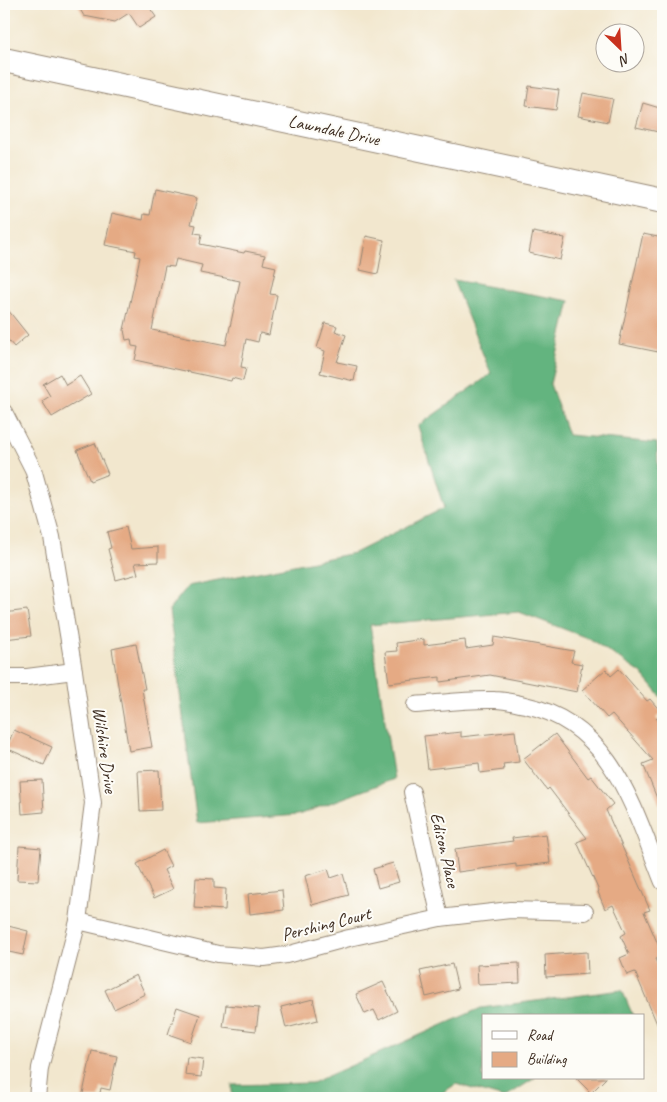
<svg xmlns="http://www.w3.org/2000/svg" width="667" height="1102" viewBox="0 0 667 1102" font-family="Caveat,sans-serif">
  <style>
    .forest { fill: #64b47f; stroke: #506f4e }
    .building { fill: #e5aa84; fill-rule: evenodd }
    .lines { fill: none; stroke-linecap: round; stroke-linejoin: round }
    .street-casing { stroke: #968876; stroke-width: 18 }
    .secondary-casing { stroke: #968876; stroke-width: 26 }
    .street { stroke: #fff; stroke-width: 16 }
    .secondary { stroke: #fff; stroke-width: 24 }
    .labels { text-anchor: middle; stroke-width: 4; stroke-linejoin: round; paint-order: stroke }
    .street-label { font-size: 18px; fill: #3b2a1e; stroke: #fdfcf7 }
  </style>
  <rect width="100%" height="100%" fill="#fdfcf7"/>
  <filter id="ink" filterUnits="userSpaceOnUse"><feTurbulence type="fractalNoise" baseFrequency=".02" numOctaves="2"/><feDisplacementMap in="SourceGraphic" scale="10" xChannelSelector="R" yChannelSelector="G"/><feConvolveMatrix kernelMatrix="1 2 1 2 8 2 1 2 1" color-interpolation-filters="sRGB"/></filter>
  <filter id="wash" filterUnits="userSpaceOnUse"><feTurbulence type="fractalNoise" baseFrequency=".0096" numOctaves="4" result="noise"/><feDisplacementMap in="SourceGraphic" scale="20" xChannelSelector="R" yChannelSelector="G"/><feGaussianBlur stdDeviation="1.12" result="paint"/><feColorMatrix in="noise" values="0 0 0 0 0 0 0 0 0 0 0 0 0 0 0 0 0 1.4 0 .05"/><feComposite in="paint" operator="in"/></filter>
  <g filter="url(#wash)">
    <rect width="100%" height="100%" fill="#f2e7ce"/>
    <g class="forest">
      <path d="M453,280L570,301L550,384L568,435L657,443L663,583V699L641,673L590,639L519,612L370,625L394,779L298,815L197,823L169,610L188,586L354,553L444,508L418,426L491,374Z"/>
      <path d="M622,990L633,1016H483V1078H535L504,1098L456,1084L434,1098H232V1085L312,1083L481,1008Z"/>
    </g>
    <g id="blocks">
      <g class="building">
        <path d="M77,4H147L156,17L139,28L129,13L115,22L84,16Z"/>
        <path d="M529,86L559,90L556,110L526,106Z"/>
        <path d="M583,93L613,99L608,122L578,116Z"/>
        <path d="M643,103L663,109V133L636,127Z"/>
        <path d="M155,189L197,198L191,224L196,225L194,233L202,234L200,244L244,253L245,251L265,255L263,264L276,267L270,294L277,295L269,335L260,333L258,342L246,339L241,367L246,368L243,381L232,378L231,381L135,360L138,347L132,346L131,339L126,340L124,330L140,257L135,256L136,251L105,245L112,213L143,220L144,214L150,215ZM176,259L202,265L200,273L240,281L226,345L152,330L165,266L174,267Z"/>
        <path d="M533,232L565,238L560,260L529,253Z"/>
        <path d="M643,234L663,238V353L619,344Z"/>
        <path d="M366,236L384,240L378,274L360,270Z"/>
        <path d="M4,305L28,335L14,347L4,335Z"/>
        <path d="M325,323L337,326L335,331L346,335L337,362L357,366L354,381L320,373L325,351L317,348Z"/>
        <path d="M60,374L66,385L80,376L91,394L52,417L42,401L50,396L43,384Z"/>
        <path d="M95,443L108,474L90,481L77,450Z"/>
        <path d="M126,527L131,549L158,547V562L135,563L138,574L116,580L108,549L111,548L107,532Z"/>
        <path d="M27,610L31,636L4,639V613Z"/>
        <path d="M494,637L574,651L571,662L582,664L577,692L490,675L440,682V677L389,683L385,652L397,651L396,643L424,639V645L465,640L466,649L493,645Z"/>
        <path d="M136,644L145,689H142L152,747L129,751L112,649Z"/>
        <path d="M606,669L611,676L619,669L647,701L650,699L662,713L656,718L663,726V813L643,764L653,760L612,714L607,718L582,690Z"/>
        <path d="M14,730L52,747L44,765L6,748Z"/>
        <path d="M515,731L519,762L503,764L504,770L480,773L479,763L428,769L424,736L461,732V737Z"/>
        <path d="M555,734L588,778L591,776L613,804L606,810L650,910L644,912L663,956L655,959L663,978V1038L635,972L627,975L620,958L629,954L621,936L626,933L613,905L605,909L598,892L599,891L577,842L587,838L549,788L547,790L523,759Z"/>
        <path d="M159,770L161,810L140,811L138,771Z"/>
        <path d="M42,780L44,812L22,814L20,781Z"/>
        <path d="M546,834L550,863L516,867V864L458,872L455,849L513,841L512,838Z"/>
        <path d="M19,846L41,848L38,881L17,880Z"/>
        <path d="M163,850L171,866L164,870L173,889L154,898L137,864Z"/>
        <path d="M393,863L399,882L378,888L373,869Z"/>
        <path d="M328,869L331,878L343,874L349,895L312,905L305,876Z"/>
        <path d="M196,878L214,879V888L226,889L225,910L194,908Z"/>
        <path d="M282,890L284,910L250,914L248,894Z"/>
        <path d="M8,926L28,931L23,955L4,951Z"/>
        <path d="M587,952L588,974L546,977L545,955Z"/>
        <path d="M519,963L520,983L478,985L477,965Z"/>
        <path d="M452,964L458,989L426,997L420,971Z"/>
        <path d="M136,975L145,994L114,1009L105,990Z"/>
        <path d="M383,982L397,1011L379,1020L374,1010L365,1014L356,994Z"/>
        <path d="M313,999L318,1020L286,1028L281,1007Z"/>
        <path d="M226,1005L259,1008L256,1031L223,1027Z"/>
        <path d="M177,1007L200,1015L191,1042L168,1034Z"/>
        <path d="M92,1051L117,1056L110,1090L101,1088L99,1098H82Z"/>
        <path d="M187,1057L203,1059L201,1077L185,1075Z"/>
        <path d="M576,1078H606L591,1093Z"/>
      </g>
    </g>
  </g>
  <g filter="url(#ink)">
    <use href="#blocks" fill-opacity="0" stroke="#968876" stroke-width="1"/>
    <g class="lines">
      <defs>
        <g id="street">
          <path d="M4,412L33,469L52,537L74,671L93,803L78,921L40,1068L37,1098"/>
          <path d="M4,677H27L74,671"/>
          <path d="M415,705C441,703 469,699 495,700C505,700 515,703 525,705C613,724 634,810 663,882"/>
          <path d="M412,792L440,918"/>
          <path d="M78,921L218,954L264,958L286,955L349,938L440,918L510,910L585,912"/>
        </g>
        <path id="secondary" d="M4,60L663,201"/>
      </defs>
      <use href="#street" class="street-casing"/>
      <use href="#secondary" class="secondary-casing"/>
      <use href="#street" class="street"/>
      <use href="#secondary" class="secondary"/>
    </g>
  </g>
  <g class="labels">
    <g class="street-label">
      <text transform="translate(334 130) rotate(12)" y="6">Lawndale Drive</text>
      <text transform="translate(105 750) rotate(82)" y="6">Wilshire Drive</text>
      <text transform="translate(445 850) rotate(77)" y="6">Edison Place</text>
      <text transform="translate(326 924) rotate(-14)" y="6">Pershing Court</text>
    </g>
  </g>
  <rect width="667" height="1102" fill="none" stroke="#fdfcf7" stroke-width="20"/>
  <rect x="482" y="1014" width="162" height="65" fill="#fdfcf7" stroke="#afa8a0"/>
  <rect x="492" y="1031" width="25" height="8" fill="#ffffff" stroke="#afa8a0"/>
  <text x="527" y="1040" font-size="15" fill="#3b2a1e">Road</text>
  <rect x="492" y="1052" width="25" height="15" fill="#e5aa84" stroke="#afa8a0"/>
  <text x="527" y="1064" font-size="15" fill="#3b2a1e">Building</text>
  <g transform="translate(620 48) rotate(155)"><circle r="24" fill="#fdfcf7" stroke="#afa8a0"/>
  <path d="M0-4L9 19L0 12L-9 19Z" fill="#c8321e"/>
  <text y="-8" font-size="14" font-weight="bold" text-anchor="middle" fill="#3b2a1e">N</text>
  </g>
</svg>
